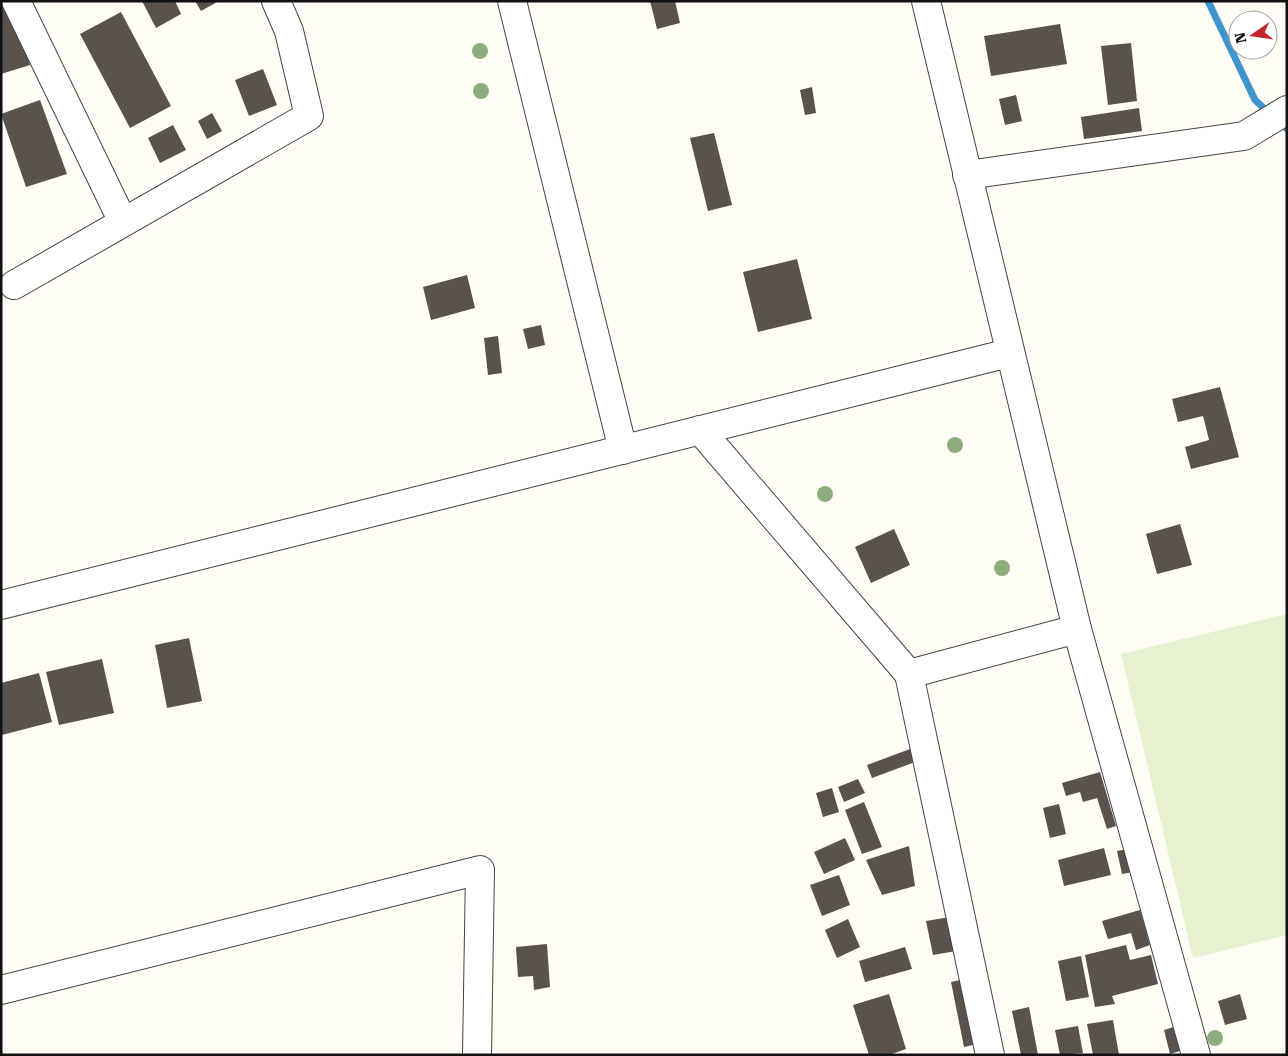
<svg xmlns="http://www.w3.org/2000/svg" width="1288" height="1056" viewBox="0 0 1288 1056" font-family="'Roboto Serif',serif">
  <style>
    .pitch { fill: #e6f2cf }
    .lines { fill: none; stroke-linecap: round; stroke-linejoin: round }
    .stream { stroke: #3f96cf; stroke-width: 7 }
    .building { fill: #5a524d }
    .street-casing { stroke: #444; stroke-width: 30 }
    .street { stroke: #fff; stroke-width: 28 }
    .tree { fill: #8dad7f }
  </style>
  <rect width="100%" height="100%" fill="#fffdf5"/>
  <path class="pitch" d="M1287,614V935L1193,958L1121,654Z"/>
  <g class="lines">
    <g class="stream">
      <path d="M1208,1L1255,100L1270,114"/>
      <path d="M1278,121L1287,129"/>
    </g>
  </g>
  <g class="building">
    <path d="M1,1H9L30,65L1,74Z"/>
    <path d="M142,1H175L181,14L156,28Z"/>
    <path d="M195,1H219L201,11Z"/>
    <path d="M650,1H675L680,23L657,29Z"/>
    <path d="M121,12L171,106L130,128L80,34Z"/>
    <path d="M1060,24L1067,64L991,76L984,36Z"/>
    <path d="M1131,43L1137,101L1108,105L1101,46Z"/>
    <path d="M263,69L277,105L249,116L235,80Z"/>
    <path d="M812,87L816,113L805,115L800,90Z"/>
    <path d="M1016,95L1022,121L1005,125L999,99Z"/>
    <path d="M40,100L67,174L26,187L1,114Z"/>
    <path d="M1139,108L1142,131L1084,139L1081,117Z"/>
    <path d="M212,113L222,131L207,139L198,121Z"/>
    <path d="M173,125L186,150L160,163L148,138Z"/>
    <path d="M714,133L732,205L708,211L690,138Z"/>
    <path d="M797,259L812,319L758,332L743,272Z"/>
    <path d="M467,275L475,308L431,320L423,287Z"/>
    <path d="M541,325L545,345L528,349L523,329Z"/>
    <path d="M498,336L502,373L488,375L484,338Z"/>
    <path d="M1220,387L1239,457L1191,469L1185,447L1209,440L1203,416L1178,422L1172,399Z"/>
    <path d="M1180,524L1192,565L1157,574L1146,534Z"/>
    <path d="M894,529L910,565L871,583L855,547Z"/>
    <path d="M189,638L202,701L167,708L155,645Z"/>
    <path d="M102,659L114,713L59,725L46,672Z"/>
    <path d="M39,673L52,722L2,735L1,683Z"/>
    <path d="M910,749L915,762L872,778L867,765Z"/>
    <path d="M1100,772L1116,826L1107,829L1097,798L1083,802L1080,792L1066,796L1062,783Z"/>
    <path d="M858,779L865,793L844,802L838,787Z"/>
    <path d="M832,788L839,812L823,817L816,793Z"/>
    <path d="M864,802L882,847L862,854L845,810Z"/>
    <path d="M1059,804L1066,834L1050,838L1043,808Z"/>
    <path d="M845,838L855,860L824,874L814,852Z"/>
    <path d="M909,846L915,886L882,895L866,860Z"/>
    <path d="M1104,848L1111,875L1064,886L1058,860Z"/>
    <path d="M1128,849L1133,872L1122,874L1117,851Z"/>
    <path d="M839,875L850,905L822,916L810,885Z"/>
    <path d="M1140,910L1150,945L1136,950L1131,933L1108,939L1102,921Z"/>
    <path d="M950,917L956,951L933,955L926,921Z"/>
    <path d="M848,919L860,947L837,958L825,930Z"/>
    <path d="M547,944L550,987L534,990L533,976L518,977L516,947Z"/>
    <path d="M1126,945L1130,960L1151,955L1158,984L1112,996L1115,1004L1095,1007L1085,955Z"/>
    <path d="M905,947L912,969L865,982L859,961Z"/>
    <path d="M1081,956L1089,997L1066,1001L1058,961Z"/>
    <path d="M969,978L982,1043L964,1047L951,982Z"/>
    <path d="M889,994L906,1049L889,1055H869L853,1005Z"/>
    <path d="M1240,994L1247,1019L1225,1025L1218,1001Z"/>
    <path d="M1029,1007L1038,1055H1021L1012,1011Z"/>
    <path d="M1113,1020L1119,1055H1093L1087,1024Z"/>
    <path d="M1078,1026L1083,1053L1060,1055L1055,1030Z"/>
    <path d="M1177,1026L1183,1050L1170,1054L1164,1030Z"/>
  </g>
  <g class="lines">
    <defs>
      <g id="street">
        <path d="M16,1L123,222"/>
        <path d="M512,1L623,450"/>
        <path d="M926,1L1077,629L1196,1055"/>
        <path d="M967,175L1244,136L1287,110"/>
        <path d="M14,285L309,116L289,31L276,1"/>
        <path d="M700,430L909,674L990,1055"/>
        <path d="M1,605L1009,353"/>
        <path d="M909,674L1077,629"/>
        <path d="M1,990L480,870L477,1055"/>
      </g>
    </defs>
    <use href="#street" class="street-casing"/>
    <use href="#street" class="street"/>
  </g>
  <g class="tree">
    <circle cx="480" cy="51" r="8"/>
    <circle cx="481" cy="91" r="8"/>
    <circle cx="955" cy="445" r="8"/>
    <circle cx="825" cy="494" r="8"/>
    <circle cx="1002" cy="568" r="8"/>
    <circle cx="1215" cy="1038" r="8"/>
  </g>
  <rect width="1288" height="1056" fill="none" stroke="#111111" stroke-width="5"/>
  <g transform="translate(1253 35) rotate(257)"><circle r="24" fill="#ffffff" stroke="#a0a0a0"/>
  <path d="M0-4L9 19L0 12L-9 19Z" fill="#c4262e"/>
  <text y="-8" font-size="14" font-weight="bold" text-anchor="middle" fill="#111111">N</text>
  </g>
</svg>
